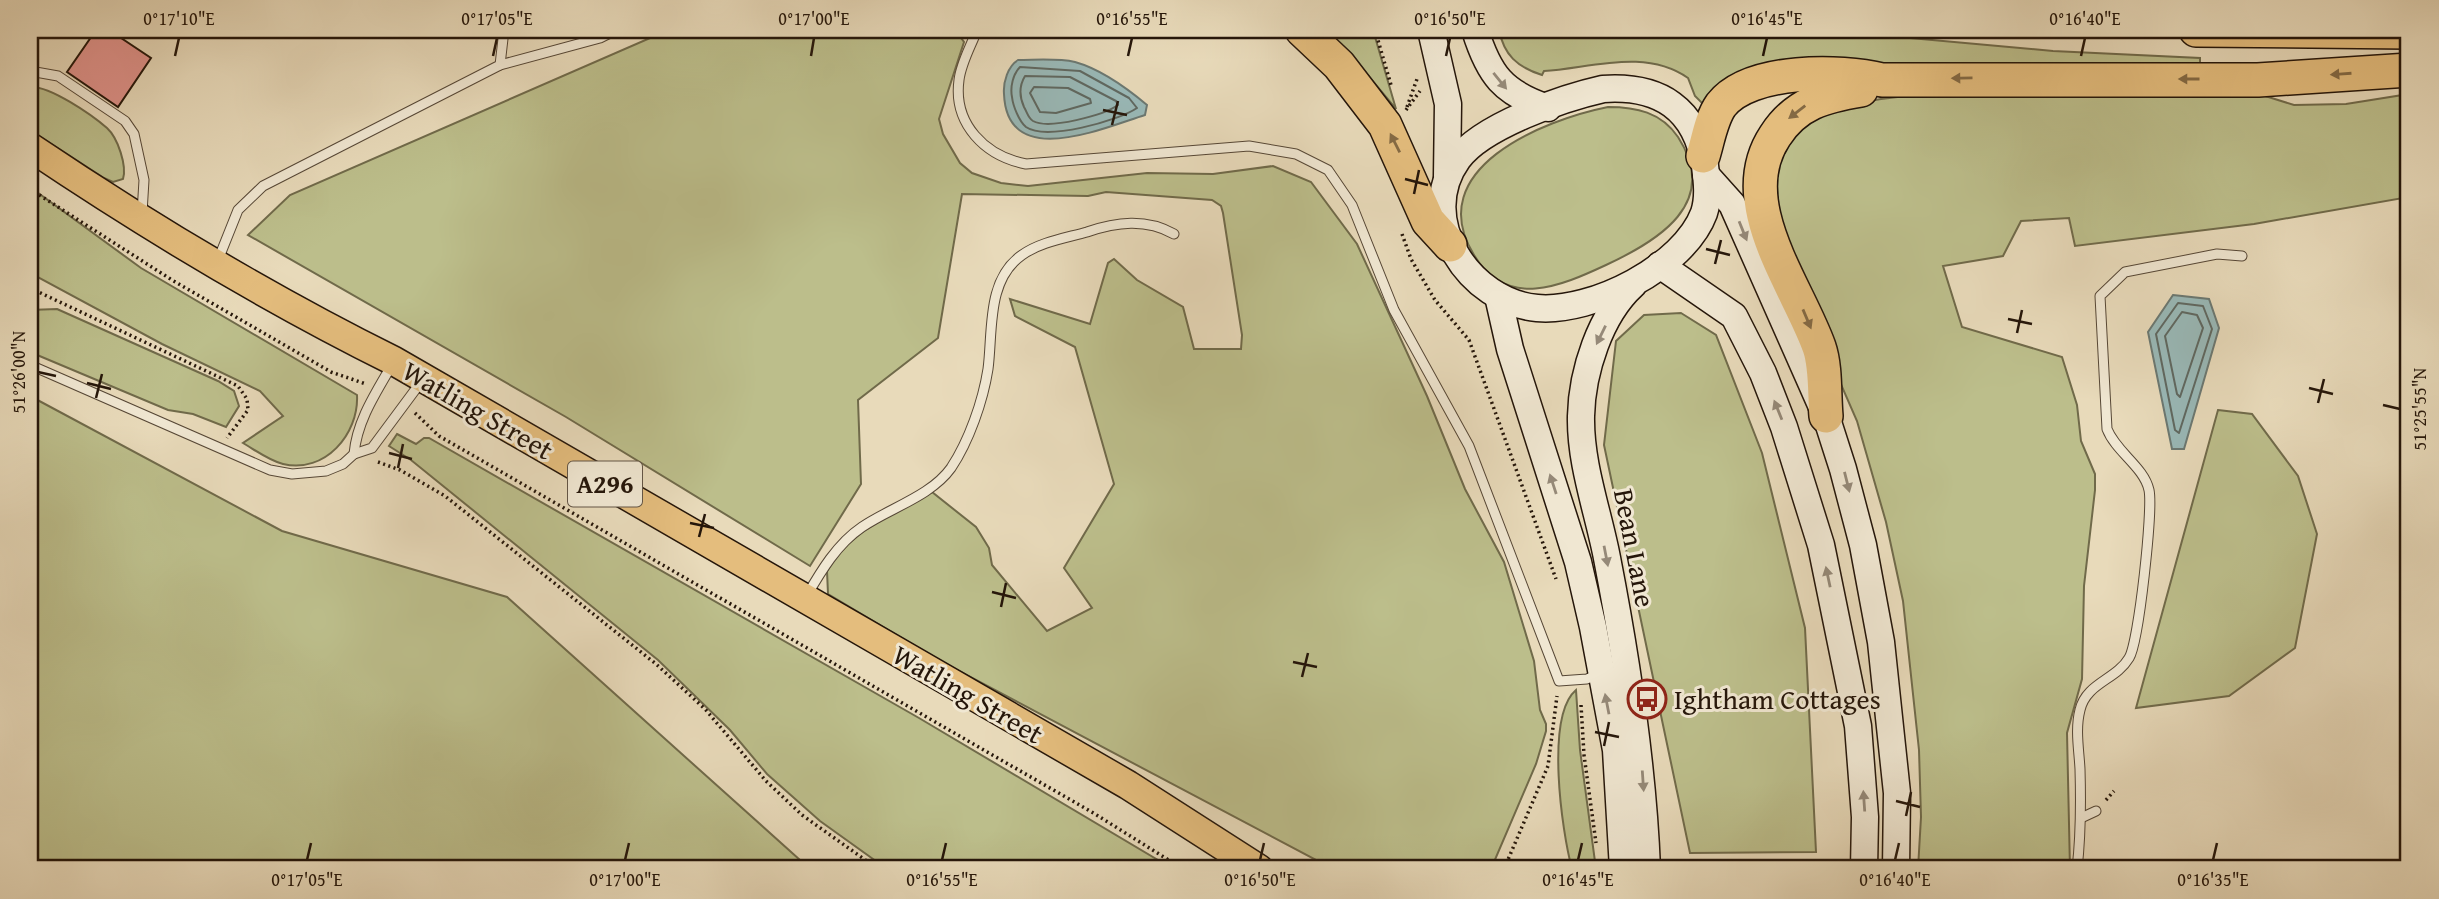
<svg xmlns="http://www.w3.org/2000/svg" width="2439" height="899" viewBox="0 0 2439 899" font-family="'Gentium Book Plus',serif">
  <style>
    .green { fill: #bcbe8b; stroke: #706a4a; stroke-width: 2 }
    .water { fill: #99b9b8; stroke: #6b7872; stroke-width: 2 }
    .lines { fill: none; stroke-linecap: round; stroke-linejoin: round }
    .shore { stroke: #5f6861; stroke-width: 2 }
    .building { fill: #e0928b; stroke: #25160a; stroke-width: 2 }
    .lane-casing { stroke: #564736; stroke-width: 11 }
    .secondary-casing { stroke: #25160a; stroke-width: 29 }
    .primary-casing { stroke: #25160a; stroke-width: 31 }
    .highway-casing { stroke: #25160a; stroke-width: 36 }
    .path { stroke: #25160a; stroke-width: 3.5; stroke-dasharray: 2 3.5; stroke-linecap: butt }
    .lane { stroke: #f0e7d2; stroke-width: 9 }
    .secondary { stroke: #f0e7d2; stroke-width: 26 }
    .primary { stroke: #e4bd7d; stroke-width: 28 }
    .highway { stroke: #e4bd7d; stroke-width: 33 }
    .oneway { fill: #846a44 }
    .oneway2 { fill: #958978 }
    .ticks { fill: none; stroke: #25160a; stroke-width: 2.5 }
    .labels { text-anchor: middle; stroke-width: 6; stroke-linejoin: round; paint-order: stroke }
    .shield { fill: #f0e7d2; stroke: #625546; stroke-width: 2 }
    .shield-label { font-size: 26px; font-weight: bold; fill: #25160a }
    .street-label { font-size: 28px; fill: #25160a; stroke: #f0e7d2 }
    .poi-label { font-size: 28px; fill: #25160a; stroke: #f0e7d2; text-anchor: start }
    .neatline { fill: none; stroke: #25160a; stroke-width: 2.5 }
    .ticks-label { font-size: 18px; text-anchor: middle; fill: #25160a }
  </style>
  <rect width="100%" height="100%" fill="#e8daba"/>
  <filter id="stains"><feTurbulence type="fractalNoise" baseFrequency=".00286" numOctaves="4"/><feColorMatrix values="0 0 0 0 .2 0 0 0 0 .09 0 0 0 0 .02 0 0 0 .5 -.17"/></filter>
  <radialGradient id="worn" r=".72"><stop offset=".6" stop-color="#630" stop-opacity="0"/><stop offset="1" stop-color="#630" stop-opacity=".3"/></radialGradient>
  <g class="green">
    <path d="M738,30H955L964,42L939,119L943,134L960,163L972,173L1001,183L1028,186L1147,173L1213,174L1273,166L1311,182L1357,244L1427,396L1465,489L1504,562L1534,661L1540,710L1546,724V731L1536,764L1491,869H1333L942,662L828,594L827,571C848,531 895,514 932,492L976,527L989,548L992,565L1047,631L1092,608L1064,568L1114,484L1075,347L1015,316L1010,299L1090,324L1108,263L1114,259L1137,280L1183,307L1194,349H1241L1242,335L1223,213L1221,206L1212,200L1106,192L1088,196L962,194L938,338L858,400L861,484L810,566L566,417L248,235L290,195L650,38Z"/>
    <path d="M1326,30H1373L1396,109L1351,55Z"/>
    <path d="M1499,30H1822L2053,51L2200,58V64L1924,68L1703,104L1695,96L1688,78C1645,48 1591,68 1544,71L1542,75C1517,67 1504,55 1499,30Z"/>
    <path d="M30,87C49,85 92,115 107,128C118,138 127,166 123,179L113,182L104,178L30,130Z"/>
    <path d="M2409,94V197L2254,224L2075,246L2069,218L2021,221L2003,256L1943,266L1962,327L2062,357L2077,405L2081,441L2095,474V490L2084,586L2082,679L2067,733L2070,869H1918L1921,817L1919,750L1903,601L1886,522L1857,421L1829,357L1778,211L1776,169L1798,128L1840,106L1881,99L1906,96L2262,95L2294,105L2346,104Z"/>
    <path d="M1608,107C1636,107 1661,112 1678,137C1721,203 1658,241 1606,265C1561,286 1507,310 1474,255C1421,169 1543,120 1608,107Z"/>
    <path d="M30,187L141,268L357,395C359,434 325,474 283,464C270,461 255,450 243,443L283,416L260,391L162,344L30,273Z"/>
    <path d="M57,309L218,381L234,391L239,406L226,427L193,414L168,410L30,352V310Z"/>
    <path d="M1681,313L1716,335L1762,453L1805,628L1816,852L1690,853L1604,445L1616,341L1644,315Z"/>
    <path d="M30,396L282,531L507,597L810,869H30Z"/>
    <path d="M2218,410L2252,414L2298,476L2317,534L2295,648L2229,696L2136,708Z"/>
    <path d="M397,434L416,444L424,438H429L919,718L1173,869H887L820,821L767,774L730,730L658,660L411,460L389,446Z"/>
    <path d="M1576,690L1580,750L1596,869H1572C1562,832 1545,716 1576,690Z"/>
  </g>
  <g class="water">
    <path d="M1018,60C1036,60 1057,58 1075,62C1100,69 1128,89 1147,105L1145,115C1103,128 1007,171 1004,94C1003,82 1008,66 1018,60Z"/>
    <path d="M2173,295L2209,299L2219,328L2184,449H2172L2148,332Z"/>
  </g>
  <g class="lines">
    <g class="shore">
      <path d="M1020,67L1080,71L1129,98L1137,108C1118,121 1046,141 1026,127C1019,121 1013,106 1012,97C1010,87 1013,74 1020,67Z"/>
      <path d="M1025,76L1070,77L1116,101L1118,105C1104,115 1049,130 1033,121C1028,118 1027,112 1024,107C1019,96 1019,86 1025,76Z"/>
      <path d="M1034,87L1068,88L1090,99L1091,103L1056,113L1040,112L1030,93Z"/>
      <path d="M2178,303L2203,306L2212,329L2179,433L2175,430L2156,334Z"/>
      <path d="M2182,312L2197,315L2203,328L2180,397L2177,394L2165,336Z"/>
    </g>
  </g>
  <path class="building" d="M96,30H109L151,58L118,107L67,72Z"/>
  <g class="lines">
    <defs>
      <g id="lane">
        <path d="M977,30C971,46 961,63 959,80C953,124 985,156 1026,164L1249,146L1296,154L1328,170L1352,205L1394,310L1469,446L1559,681L1587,679L1600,673"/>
        <path d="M500,65L600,38L616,30"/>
        <path d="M30,71L58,76L125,121L134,134L144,180L142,213"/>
        <path d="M218,260L238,210L263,186L500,65L504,30"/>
        <path d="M30,365L270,470L292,474L326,471L343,464L354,454L372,448L421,382"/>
        <path d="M354,454C357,420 377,391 393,363"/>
        <path d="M806,597C821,571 837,544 862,527C890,508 931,496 951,468C969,441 983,401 988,369C993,332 986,280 1022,255C1040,242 1066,238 1087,232C1116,222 1146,218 1174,234"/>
        <path d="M2081,818L2096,811"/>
        <path d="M2077,869C2081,835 2081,803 2080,769C2079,750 2075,729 2080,710C2086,683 2116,680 2129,658C2139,642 2153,509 2149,490C2144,467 2116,452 2107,429L2100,296L2125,272L2217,254L2242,256"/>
      </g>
      <g id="secondary">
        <path d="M1431,30L1448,104L1447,176"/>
        <path d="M1475,30C1489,75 1503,93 1548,108"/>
        <path d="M1603,89C1660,85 1696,109 1705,166C1707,181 1709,198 1704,213C1684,267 1592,313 1537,308C1470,302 1414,220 1458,159C1482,126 1563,98 1603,89Z"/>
        <path d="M1706,175L1732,204L1826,416L1843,469L1863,545L1881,642L1897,793L1896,869"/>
        <path d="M1660,265L1734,316L1763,373L1784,427L1821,545L1858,726L1865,817L1864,869"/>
        <path d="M1633,285C1600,315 1582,372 1581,416C1580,464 1598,511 1607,558C1627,661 1643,764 1647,869"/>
        <path d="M1498,296L1510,349L1578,562L1593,627L1616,750L1623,869"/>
      </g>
      <path id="primary" d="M30,147C146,225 269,299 394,361L1128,785L1259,869"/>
      <g id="highway">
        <path d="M1302,30L1339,65L1385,125L1428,221L1450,245"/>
        <path d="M2196,30L2409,32"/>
        <path d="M1703,156C1708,140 1711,119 1721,105C1750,68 1841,70 1882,80H2258L2409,70"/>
        <path d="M1826,416C1824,395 1826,367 1819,347C1797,285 1731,202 1775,136C1796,103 1825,96 1861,90"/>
      </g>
    </defs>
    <use href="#lane" class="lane-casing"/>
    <use href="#secondary" class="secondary-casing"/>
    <use href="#primary" class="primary-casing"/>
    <use href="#highway" class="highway-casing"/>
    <g class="path">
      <path d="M1375,30L1391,85"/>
      <path d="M1407,107L1417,79"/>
      <path d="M1406,110L1420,91"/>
      <path d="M30,189L172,280L331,372L366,384"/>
      <path d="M1402,234L1411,259L1435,300L1469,340L1556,579"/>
      <path d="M30,288L238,386L247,399L248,410L227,438"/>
      <path d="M415,413L439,436L1095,814L1183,869"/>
      <path d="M378,462L400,470L445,496L656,664L705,709L766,781L802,815L878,869"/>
      <path d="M1581,705L1584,755L1596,843"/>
      <path d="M2106,800L2114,791"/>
      <path d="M1504,869L1548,766L1557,696"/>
    </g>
    <use href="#lane" class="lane"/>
    <use href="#secondary" class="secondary"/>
    <use href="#primary" class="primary"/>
    <use href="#highway" class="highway"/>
  </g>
  <defs><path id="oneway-solid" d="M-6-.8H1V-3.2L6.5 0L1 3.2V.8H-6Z" transform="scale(1.75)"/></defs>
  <g class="oneway">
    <use href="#oneway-solid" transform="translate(2341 74) rotate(176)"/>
    <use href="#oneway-solid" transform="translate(1962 78) rotate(179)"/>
    <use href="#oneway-solid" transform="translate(2189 79) rotate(-180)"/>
    <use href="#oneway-solid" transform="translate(1797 112) rotate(142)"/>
    <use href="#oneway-solid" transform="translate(1395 143) rotate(-117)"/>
    <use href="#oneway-solid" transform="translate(1807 319) rotate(67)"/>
  </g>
  <g class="oneway2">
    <use href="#oneway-solid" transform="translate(1500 81) rotate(51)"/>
    <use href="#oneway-solid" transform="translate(1743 231) rotate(68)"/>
    <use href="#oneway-solid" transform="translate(1601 335) rotate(116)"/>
    <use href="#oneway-solid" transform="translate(1778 410) rotate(-112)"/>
    <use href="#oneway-solid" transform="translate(1847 482) rotate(76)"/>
    <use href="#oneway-solid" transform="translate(1553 484) rotate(-108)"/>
    <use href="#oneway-solid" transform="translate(1606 556) rotate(79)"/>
    <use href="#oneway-solid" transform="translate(1828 577) rotate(-102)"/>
    <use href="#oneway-solid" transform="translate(1607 704) rotate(-101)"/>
    <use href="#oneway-solid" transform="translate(1643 781) rotate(86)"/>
    <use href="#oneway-solid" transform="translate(1864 801) rotate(-94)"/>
  </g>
  <path class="ticks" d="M175,56L179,38M493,56L497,38M811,56L814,38M1128,56L1132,38M1446,56L1450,38M1763,56L1767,38M2081,56L2085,38M1103,110L1127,115M1112,125L1118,101M1405,179L1428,185M1414,194L1419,170M1706,249L1730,255M1715,264L1721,240M2008,319L2032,324M2017,333L2022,310M38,372L56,376M87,383L111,389M2309,388L2333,394M96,398L102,374M2318,403L2324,379M2383,405L2400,409M389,453L412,459M398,468L403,444M690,523L714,528M699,537L705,514M992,592L1016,598M1001,607L1006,583M1293,662L1317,667M1302,677L1308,653M1595,732L1619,737M1604,746L1609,722M1896,801L1920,807M1906,816L1911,792M307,860L311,843M625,860L629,843M942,860L946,843M1260,860L1264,843M1578,860L1582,843M1895,860L1899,843M2213,860L2217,843"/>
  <defs>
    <symbol id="bus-ring" viewBox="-11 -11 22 22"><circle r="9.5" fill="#f0e7d2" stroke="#8f2418" stroke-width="1.5"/><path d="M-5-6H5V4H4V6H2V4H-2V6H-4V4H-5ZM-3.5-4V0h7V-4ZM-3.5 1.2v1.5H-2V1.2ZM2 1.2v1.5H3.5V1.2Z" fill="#8f2418"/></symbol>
  </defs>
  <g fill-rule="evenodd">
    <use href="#bus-ring" x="1625" y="677" width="44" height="44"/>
  </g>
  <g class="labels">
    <rect class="shield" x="568" y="461.5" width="74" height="45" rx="5"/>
    <g class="shield-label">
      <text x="605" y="493">A296</text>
    </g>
    <g class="street-label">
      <text transform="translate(478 410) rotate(30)" y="10">Watling Street</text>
      <text transform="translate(1635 548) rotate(79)" y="10">Bean Lane</text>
      <text transform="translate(968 694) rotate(30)" y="10">Watling Street</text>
    </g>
    <g class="poi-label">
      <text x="1674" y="709">Ightham Cottages</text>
    </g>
  </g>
  <rect width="2439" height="899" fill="none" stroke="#e8daba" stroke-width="77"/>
  <rect x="38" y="38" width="2362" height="822" class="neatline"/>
  <g class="ticks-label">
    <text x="179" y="25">0°17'10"E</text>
    <text x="497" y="25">0°17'05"E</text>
    <text x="814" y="25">0°17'00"E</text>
    <text x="1132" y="25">0°16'55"E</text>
    <text x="1450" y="25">0°16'50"E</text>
    <text x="1767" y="25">0°16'45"E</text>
    <text x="2085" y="25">0°16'40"E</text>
    <text transform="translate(19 372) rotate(-90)" y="6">51°26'00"N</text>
    <text transform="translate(2420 409) rotate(-90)" y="6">51°25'55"N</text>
    <text x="307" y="886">0°17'05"E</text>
    <text x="625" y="886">0°17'00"E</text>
    <text x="942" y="886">0°16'55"E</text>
    <text x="1260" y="886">0°16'50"E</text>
    <text x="1578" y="886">0°16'45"E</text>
    <text x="1895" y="886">0°16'40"E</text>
    <text x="2213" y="886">0°16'35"E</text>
  </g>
  <rect width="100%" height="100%" filter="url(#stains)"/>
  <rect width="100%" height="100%" fill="url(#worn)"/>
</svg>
